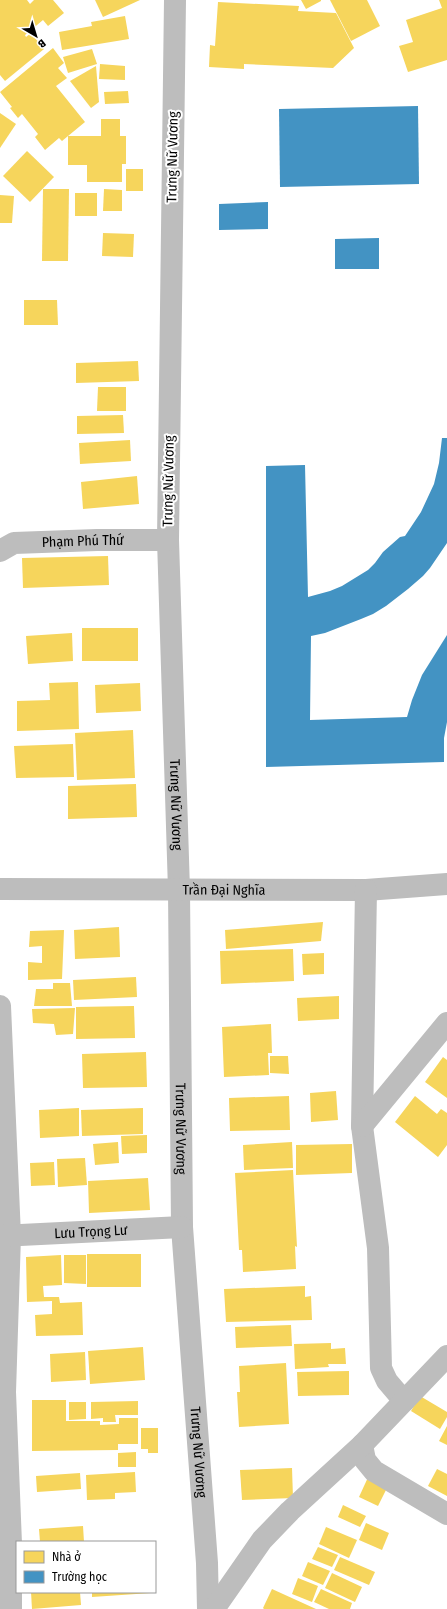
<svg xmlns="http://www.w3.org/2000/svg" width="447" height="1609" viewBox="0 0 447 1609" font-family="'Fira Sans Condensed',sans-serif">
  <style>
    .homes { fill: #f6d55c }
    .schools { fill: #4393c3 }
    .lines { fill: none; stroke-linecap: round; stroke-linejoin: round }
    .minor { stroke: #bdbdbd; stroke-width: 22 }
    .labels { text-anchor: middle; stroke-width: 4; stroke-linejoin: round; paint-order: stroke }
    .street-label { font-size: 14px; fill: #000; stroke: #fff }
  </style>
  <rect width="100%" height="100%" fill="#fff"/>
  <g class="homes">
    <path d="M0,0H27L30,4L34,0H53L64,13L48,26L43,20L25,35L26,37L31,33L44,49L5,81L0,75Z"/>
    <path d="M95,0H140L103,17Z"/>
    <path d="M301,0H321V1L306,9Z"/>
    <path d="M330,0H367L380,26L351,41Z"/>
    <path d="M439,0H447V60L408,72L399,46L413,42L406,20L442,8Z"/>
    <path d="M218,2L299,6L298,11L336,13L354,48L333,68L244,64V69L209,67L210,45L215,46Z"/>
    <path d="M125,16L129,39L62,50L59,32L92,26L91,22Z"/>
    <path d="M53,48L64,63L58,68L67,78L56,86L85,122L62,141L59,138L45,150L35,137L38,134L22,114L18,118L10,108L12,107L0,92Z"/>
    <path d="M92,49L97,64L68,73L63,57Z"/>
    <path d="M100,64L125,66V80L99,79Z"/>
    <path d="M96,66L99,102L91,108L70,81Z"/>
    <path d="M128,91L129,103L105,104L104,92Z"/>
    <path d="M0,113L16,124L0,148Z"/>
    <path d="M101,119H120V136H126V164H122V182H87V165H68V136H101Z"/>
    <path d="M27,151L54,177L30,202L3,176Z"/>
    <rect x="126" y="169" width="17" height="22"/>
    <path d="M43,189H69L68,261H42Z"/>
    <path d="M104,189L122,190V211H103Z"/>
    <rect x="75" y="193" width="22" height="23"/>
    <path d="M0,195L14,196L12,223H0Z"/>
    <path d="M103,233L134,234L133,257L102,256Z"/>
    <path d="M24,300H57L58,325H24Z"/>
    <path d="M138,361L139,381L76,383V363Z"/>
    <path d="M98,387H126V411H97Z"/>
    <path d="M123,415L124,433L77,434V416Z"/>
    <path d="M130,440L131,461L80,464L79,443Z"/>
    <path d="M137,476L139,504L83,509L81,482Z"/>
    <path d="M108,556L109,585L23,588L22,558Z"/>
    <rect x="82" y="628" width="56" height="33"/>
    <path d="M72,633L73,661L28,664L26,636Z"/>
    <path d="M78,682L79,729L17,731V701L50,700L49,683Z"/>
    <path d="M140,683L141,711L96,713L95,685Z"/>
    <path d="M133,730L135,778L77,780L75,733Z"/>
    <path d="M73,744L74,777L16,778L14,746Z"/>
    <path d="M136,784L137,817L68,819V786Z"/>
    <path d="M323,922L321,941L226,949L225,930Z"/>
    <path d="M119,927L120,957L75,959L74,930Z"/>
    <path d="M64,930L62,979L28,980V962L42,963V946L29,947L30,931Z"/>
    <path d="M293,949L294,981L221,984L220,951Z"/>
    <path d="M324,953V974L303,975L302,954Z"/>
    <path d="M136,977L137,997L74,1000L73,980Z"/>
    <path d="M53,983H70L72,1006H34L36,989H53Z"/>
    <path d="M339,996V1019L298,1021L297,998Z"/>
    <path d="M134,1006L135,1038L76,1039V1007Z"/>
    <path d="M75,1008L73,1034L56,1035L54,1024L33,1023L32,1009Z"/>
    <path d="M271,1024L272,1053H268L269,1075L224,1077L222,1027Z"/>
    <path d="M146,1052L147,1087L83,1088L82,1054Z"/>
    <path d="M270,1056H288L289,1074L270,1073Z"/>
    <path d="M443,1057L447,1060V1098L425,1082Z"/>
    <path d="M336,1091L338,1120L311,1122L310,1093Z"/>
    <path d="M289,1096L290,1130L230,1131L229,1098Z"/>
    <path d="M415,1096L437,1114L441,1109L447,1113V1145L438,1157L395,1122Z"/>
    <path d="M79,1108V1136L40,1138L39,1110Z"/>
    <path d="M143,1108V1134L82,1136L81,1110Z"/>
    <path d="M147,1135V1153L122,1154L121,1136Z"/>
    <path d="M118,1142L119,1163L95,1165L93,1144Z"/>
    <path d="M292,1142L293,1168L244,1170L243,1145Z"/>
    <path d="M352,1144V1173L296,1175V1145Z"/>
    <path d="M85,1158L87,1185L58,1187L57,1159Z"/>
    <path d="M54,1162L55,1185L31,1186L30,1163Z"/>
    <path d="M293,1170L297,1247L295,1246L296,1269L243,1272L242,1250H239L235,1173Z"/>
    <path d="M148,1178L150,1210L89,1213L88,1181Z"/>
    <rect x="87" y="1254" width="54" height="33"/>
    <path d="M61,1255L62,1285L43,1286L44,1297H59L60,1303L82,1302L83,1335L36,1336L35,1315L52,1314V1301L27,1302L26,1257Z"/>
    <path d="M64,1255H86V1284L64,1283Z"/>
    <path d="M305,1286V1297L311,1296L312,1320L226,1322L224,1289Z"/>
    <path d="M291,1325L292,1346L236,1348L235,1327Z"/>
    <path d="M331,1343V1349L345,1348L346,1364H328L329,1367L295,1369L294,1344Z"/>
    <path d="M143,1347L145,1380L90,1384L88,1351Z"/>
    <path d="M85,1352L86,1380L51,1382L50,1354Z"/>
    <path d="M286,1363L289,1424L239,1427L237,1392H240L239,1366Z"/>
    <path d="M349,1371V1395L298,1396L297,1372Z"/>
    <path d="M420,1396L447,1412V1417L440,1429L411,1411Z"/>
    <path d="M32,1400H66V1421H100V1425L119,1424V1418H138V1444H118V1450L32,1451Z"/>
    <path d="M138,1401V1415H115L116,1422H103V1418L91,1419V1402Z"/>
    <path d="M69,1402H86V1419L69,1420Z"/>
    <path d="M447,1426V1445L439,1441Z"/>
    <path d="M141,1428H158V1453H148V1449H141Z"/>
    <path d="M136,1452V1467H118V1453Z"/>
    <path d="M292,1468L293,1498L242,1500L240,1470Z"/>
    <path d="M437,1469L447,1474V1496L428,1486Z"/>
    <path d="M135,1472L136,1492L115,1493V1499L87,1500L86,1475Z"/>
    <path d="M80,1473L81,1489L37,1492L36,1476Z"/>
    <path d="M370,1473L390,1482L378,1506L359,1497Z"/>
    <path d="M343,1505L366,1516L360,1527L338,1517Z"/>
    <path d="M366,1523L389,1533L382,1550L359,1540Z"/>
    <path d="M83,1526L84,1542H40L39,1529Z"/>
    <path d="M326,1527L357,1540L349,1558L319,1544Z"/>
    <path d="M318,1547L338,1555L332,1567L312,1559Z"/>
    <path d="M340,1557L375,1572L369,1585L334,1570Z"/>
    <path d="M308,1562L330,1571L323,1585L302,1576Z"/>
    <path d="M332,1573L362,1587L355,1602L325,1588Z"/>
    <path d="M298,1578L318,1586L312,1602L292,1594Z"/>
    <path d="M272,1589L316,1609H264L263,1608Z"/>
    <path d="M321,1589L352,1603L350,1609H329L314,1602Z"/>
    <path d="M31,1592H80L81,1605L32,1609Z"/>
    <path d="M92,1592H151V1593L92,1597Z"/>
  </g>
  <g class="schools">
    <path d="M418,106L419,184L280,187L279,109Z"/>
    <path d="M268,202V229L219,230V204Z"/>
    <path d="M379,238V269H335V239Z"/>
    <path d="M442,438H447V543L430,568L423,576L408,589L386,606L373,614L361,619L325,633L311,636L310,720L407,717L412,700L422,675L447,635V722L444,738V762L266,767V466L305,465L308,597L330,591L342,586L368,570L375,563L383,552L400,537L405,536L421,512L434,484L439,463Z"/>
  </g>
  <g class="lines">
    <g class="minor">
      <path id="s1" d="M175,0L168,540L179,890L182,1227L207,1563L208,1609"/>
      <path id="s2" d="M0,551L14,543L97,540H168"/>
      <path id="s3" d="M0,889L366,890L447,884"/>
      <path d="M366,890L362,1126L378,1248L381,1368L387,1381L404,1401"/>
      <path d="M0,1006L10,1236L5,1392L11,1544V1609"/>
      <path d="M362,1126L447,1023"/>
      <path id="s4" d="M0,1236L182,1227"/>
      <path d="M362,1445L365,1460L374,1471L447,1514"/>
      <path d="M214,1609L262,1540L290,1511L362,1445L447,1356"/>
    </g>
  </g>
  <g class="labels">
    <g class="street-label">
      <text transform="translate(172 157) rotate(-89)" y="5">Trưng Nữ Vương</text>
      <text transform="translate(168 481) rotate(-89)" y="5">Trưng Nữ Vương</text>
      <text dy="5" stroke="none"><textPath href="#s2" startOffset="85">Phạm Phú Thứ</textPath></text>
      <text dy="5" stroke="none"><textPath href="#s1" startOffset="805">Trưng Nữ Vương</textPath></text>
      <text dy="5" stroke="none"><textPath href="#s3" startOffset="224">Trần Đại Nghĩa</textPath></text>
      <text dy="5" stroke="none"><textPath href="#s1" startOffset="1129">Trưng Nữ Vương</textPath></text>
      <text dy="5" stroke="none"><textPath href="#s4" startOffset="91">Lưu Trọng Lư</textPath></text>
      <text dy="5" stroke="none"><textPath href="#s1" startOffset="1453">Trưng Nữ Vương</textPath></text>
    </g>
  </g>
  <rect x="16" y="1541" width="140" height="52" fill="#ffffff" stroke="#999999"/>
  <rect x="24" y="1551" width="20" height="12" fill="#f6d55c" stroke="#999999"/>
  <text x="52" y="1561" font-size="12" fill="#000000">Nhà ở</text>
  <rect x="24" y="1571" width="20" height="12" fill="#4393c3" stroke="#999999"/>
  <text x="52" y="1581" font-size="12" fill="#000000">Trường học</text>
  <g transform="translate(36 36) rotate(142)" stroke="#ffffff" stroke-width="3" paint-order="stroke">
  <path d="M0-3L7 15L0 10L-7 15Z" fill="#000000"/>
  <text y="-6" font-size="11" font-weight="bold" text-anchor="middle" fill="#000000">B</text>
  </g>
</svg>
